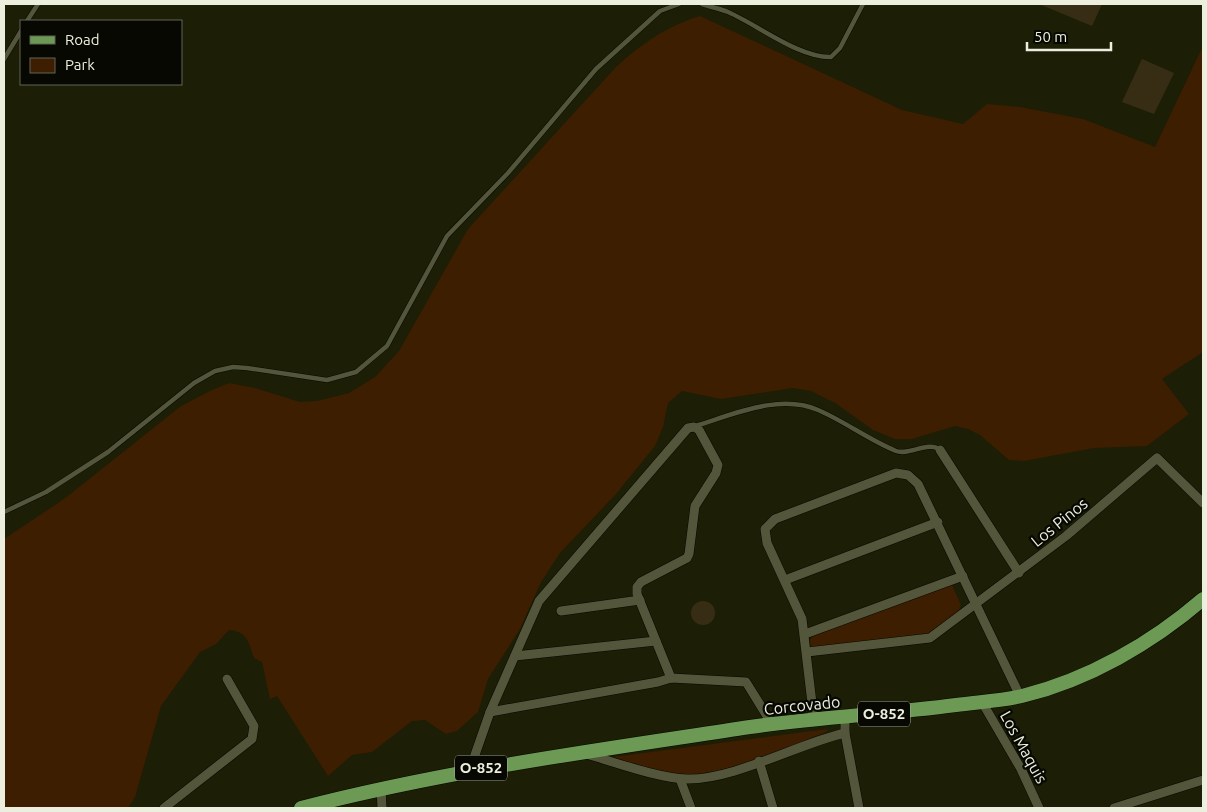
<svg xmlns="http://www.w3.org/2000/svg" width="1207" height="812" viewBox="0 0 1207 812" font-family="Ubuntu,sans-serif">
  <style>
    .green { fill: #3d1e00 }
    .building { fill: #372d14 }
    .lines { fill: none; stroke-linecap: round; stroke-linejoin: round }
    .lane-casing { stroke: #070800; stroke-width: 5.5 }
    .street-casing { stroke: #070800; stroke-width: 10 }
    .primary-casing { stroke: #070800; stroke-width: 15 }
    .lane { stroke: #53563b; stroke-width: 4.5 }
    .street { stroke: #53563b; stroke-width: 9 }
    .primary { stroke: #6c9a55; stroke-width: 14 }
    .labels { text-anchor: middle; stroke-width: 4.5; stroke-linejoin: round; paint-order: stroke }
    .shield { fill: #070801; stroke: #a7a99c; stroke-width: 1 }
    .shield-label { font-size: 15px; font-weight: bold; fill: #eceede }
    .street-label { font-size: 16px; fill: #eceede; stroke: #070801 }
  </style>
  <rect width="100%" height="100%" fill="#1c1e05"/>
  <g class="green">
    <path d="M700,16L902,110L963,124L987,104L1020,107L1083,119L1155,147L1203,46V352L1162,379L1189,414L1147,446L1094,448L1024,461L1009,460L980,435L968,429L955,426L912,439H895L873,430L835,403L811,391L793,388L721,399L682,391L668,403L663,427L655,446L616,494L560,553L541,582L520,629L488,679L478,712L457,731L446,734L425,720L412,721L372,752L352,755L328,776L277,696L270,699L262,662L254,658C249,643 247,631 229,630L216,644L200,652L161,706L135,797L128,808H4V539L64,499L181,406L210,391L229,383L255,388L300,402L317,401L349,393L375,377L399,351L468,229L616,67C643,43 665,27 700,16Z"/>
    <path d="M952,585L961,605L958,612L924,637L811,647L810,640L813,636Z"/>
    <path d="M828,729L826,732C785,747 726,776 682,775C660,775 636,765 614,760L613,757Z"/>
  </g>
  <g class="building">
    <path d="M1039,4H1102L1092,26Z"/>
    <path d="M1142,59L1174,73L1154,114L1122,102Z"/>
    <circle cx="703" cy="613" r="12"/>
  </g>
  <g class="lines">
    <defs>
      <g id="lane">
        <path d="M702,4C711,7 720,9 728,12C758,25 799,58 831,57L840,48L863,4"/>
        <path d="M27,21L38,4"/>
        <path d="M4,59L21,31"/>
        <path d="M695,426C732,415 779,393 818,410C844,421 869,440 896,451C908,456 930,440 940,450"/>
        <path d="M4,512L46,492L108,452L194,383L215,371L233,367L247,368L327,380L356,372L387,346L447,236L508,173L596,69L660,11L679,4"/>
      </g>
      <g id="street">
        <path d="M940,450L1019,573"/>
        <path d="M785,580L938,522"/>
        <path d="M561,611L640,600"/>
        <path d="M805,634L963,576"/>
        <path d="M807,652L930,638L1066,536L1157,458L1203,503"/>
        <path d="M515,656L656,641"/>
        <path d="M982,702L1021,769L1039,808"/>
        <path d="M490,712L658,682L671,678L746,682L772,724"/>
        <path d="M845,718V733L859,808"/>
        <path d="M814,720L802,619L767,543L765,529L775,519L896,473L908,475L918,484L1020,696"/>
        <path d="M586,754C615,762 657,778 687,779C734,780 797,744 845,733"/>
        <path d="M759,761L773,808"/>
        <path d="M469,772L490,712L539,601L688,428L694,427L699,430L718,465L716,473L695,506L689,554L687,558L641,582L637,587V594L671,678"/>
        <path d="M680,779L691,808"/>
        <path d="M381,787L382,808"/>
        <path d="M164,808L252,739L254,726L227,679"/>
        <path d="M1114,808L1203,780"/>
      </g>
      <path id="primary" d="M301,808C448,770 599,750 750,727C819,717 888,714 956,705C978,702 1000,701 1022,696C1088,680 1152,643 1203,599"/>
    </defs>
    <use href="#lane" class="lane-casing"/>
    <use href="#street" class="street-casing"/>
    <use href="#primary" class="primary-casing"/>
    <use href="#lane" class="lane"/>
    <use href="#street" class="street"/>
    <use href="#primary" class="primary"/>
  </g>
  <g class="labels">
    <g class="shield">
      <rect x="858" y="701.5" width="52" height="25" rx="4"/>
      <rect x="455" y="755.5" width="52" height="25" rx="4"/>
    </g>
    <g class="shield-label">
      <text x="884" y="719">O-852</text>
      <text x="481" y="773">O-852</text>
    </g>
    <g class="street-label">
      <text transform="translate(1059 522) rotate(-39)" y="6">Los Pinos</text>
      <text transform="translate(802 705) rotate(-6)" y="6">Corcovado</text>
      <text transform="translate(1024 747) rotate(61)" y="6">Los Maquis</text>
    </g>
  </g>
  <rect width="1207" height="812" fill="none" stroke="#eceede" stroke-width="10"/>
  <rect x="20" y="20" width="162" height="65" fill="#070801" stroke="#636459"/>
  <rect x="30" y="36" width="25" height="8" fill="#6c9a55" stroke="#636459"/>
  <text x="65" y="45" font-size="15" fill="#eceede">Road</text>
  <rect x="30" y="58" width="25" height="15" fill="#3d1e00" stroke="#636459"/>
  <text x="65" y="70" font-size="15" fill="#eceede">Park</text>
  <path d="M1027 42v8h84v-8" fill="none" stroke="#eceede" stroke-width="2.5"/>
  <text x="1034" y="42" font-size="15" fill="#eceede" stroke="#070801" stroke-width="4" paint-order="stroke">50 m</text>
</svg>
